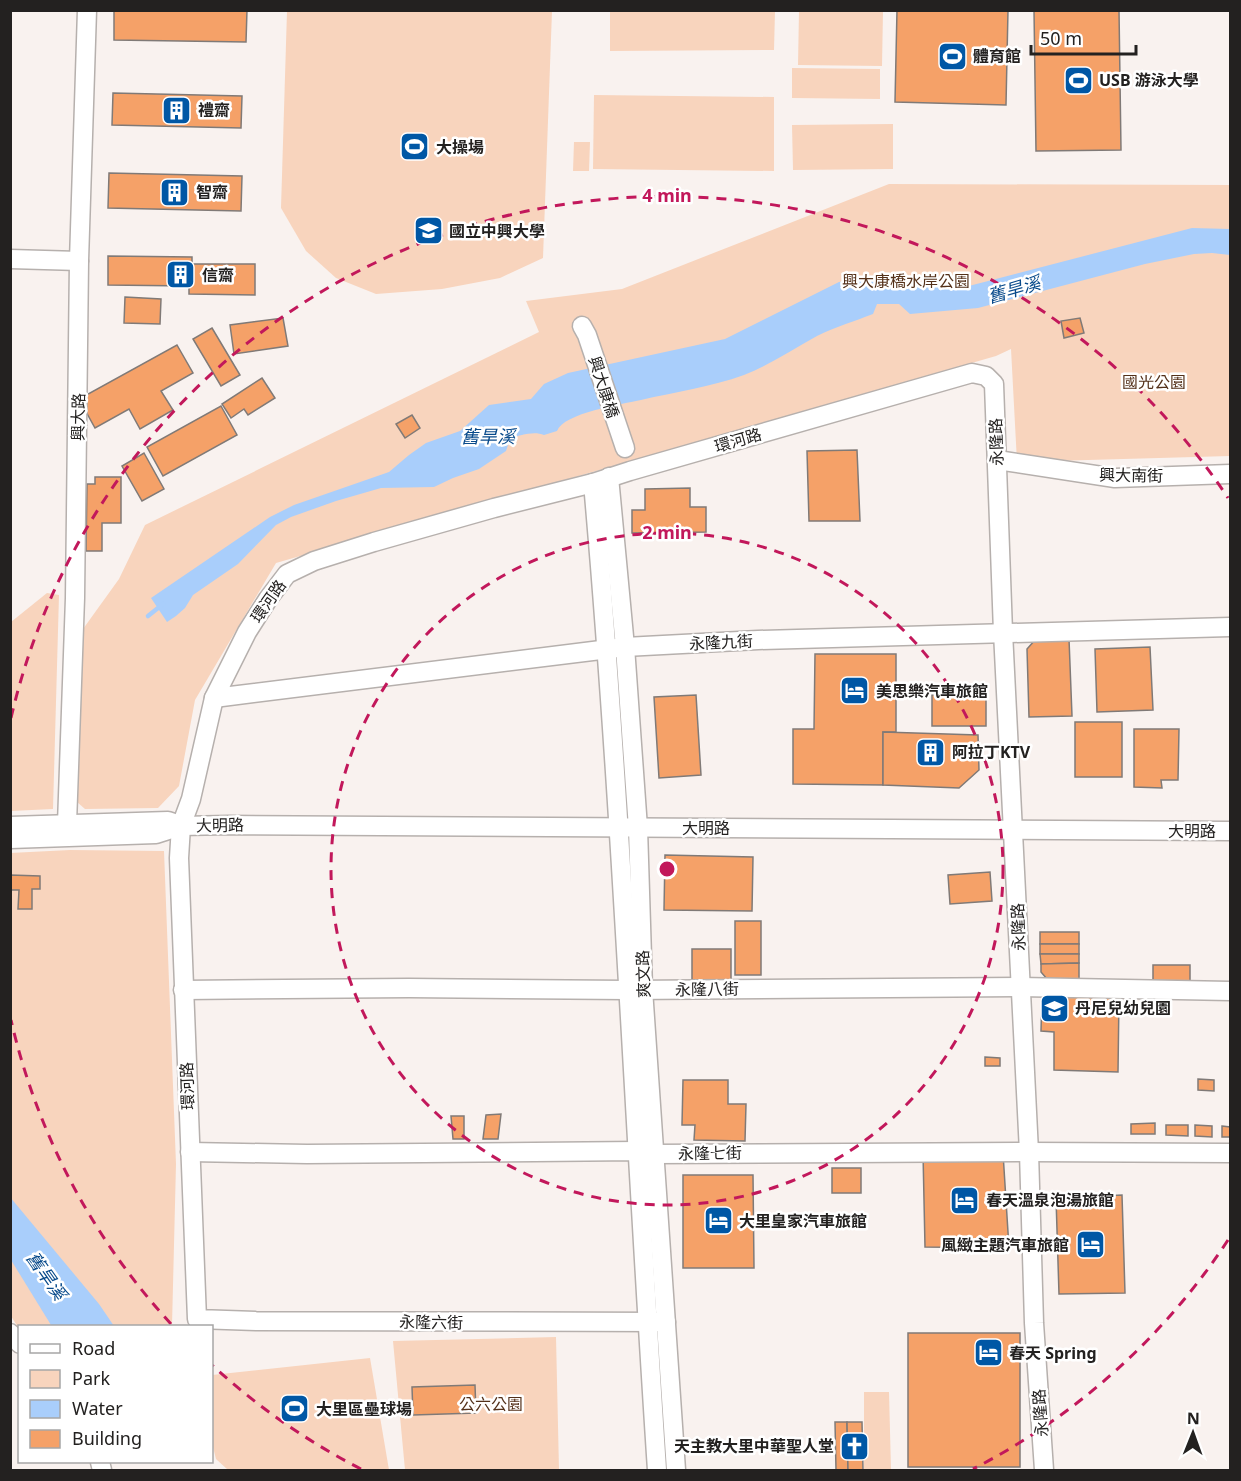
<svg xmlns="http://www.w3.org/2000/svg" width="1241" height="1481" viewBox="0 0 1241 1481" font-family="'Noto Sans','Noto Sans TC',sans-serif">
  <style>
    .green { fill: #f8d4bd }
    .water { fill: #a9cefb }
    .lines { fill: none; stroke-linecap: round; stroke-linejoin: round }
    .stream { stroke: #a9cefb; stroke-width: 4.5 }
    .building { fill: #f5a168; stroke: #807a77; stroke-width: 1.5 }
    .minor-casing { stroke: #b6b0ad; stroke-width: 21 }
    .minor { stroke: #fff; stroke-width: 18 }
    .ring { fill: none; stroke: #c2185b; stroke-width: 3; stroke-dasharray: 10 8 }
    .labels { text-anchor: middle; stroke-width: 5; stroke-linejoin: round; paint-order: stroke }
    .poi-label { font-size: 16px; font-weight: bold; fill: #232120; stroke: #fff; text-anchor: start }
    .park-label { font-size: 16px; fill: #54311a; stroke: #fff }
    .street-label { font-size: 16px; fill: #232120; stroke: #fff }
    .water-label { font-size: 18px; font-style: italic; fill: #084a8b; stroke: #fff }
    .centre { fill: #c2185b; stroke: #fff; stroke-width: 3 }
    .ring-label { font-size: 18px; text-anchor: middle; font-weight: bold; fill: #c2185b; stroke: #fff; stroke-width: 5; stroke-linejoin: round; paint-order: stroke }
  </style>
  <rect width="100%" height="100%" fill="#f9f2ef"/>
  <g class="green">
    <path d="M287,11H552L543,258L500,278L442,289L376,294L336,278L306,251L281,208Z"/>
    <path d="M610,11H775L774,50L610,51Z"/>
    <path d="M799,11H883L882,66L798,65Z"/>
    <path d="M792,68L880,69V99L792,98Z"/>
    <path d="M594,95L774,97V171L593,169Z"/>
    <path d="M893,124V169L793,170L792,125Z"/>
    <path d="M574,142H590L589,171H573Z"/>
    <path d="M889,184L1230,185V456L1017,462L1011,349L996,356L276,563L195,700L179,786L158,808L85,809L77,802L83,629L119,579L145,525L539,332L526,301L622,289Z"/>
    <path d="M47,593L59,595L53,809L11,811V622Z"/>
    <path d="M70,850L164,851L176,1164L172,1326H20L19,1329L11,1316L10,853Z"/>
    <path d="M556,1337L559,1470H405L393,1341Z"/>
    <path d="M370,1358L389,1470H228L216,1459L212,1443V1375Z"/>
    <path d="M864,1392H889L891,1470H864Z"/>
  </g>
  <g class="water">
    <path d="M1192,228L1230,229V255L1212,253L1194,254L1145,264L978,308L910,314L899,304H877L873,314C855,321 835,327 817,336C793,349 770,365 744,375C711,387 675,392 641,400C623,404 563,413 557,431L544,435C534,431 520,435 510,439L506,451L479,469L453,478L434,487L381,488L336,501L291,517L276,525L238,564L193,595L185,608L176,616L167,622L151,598L270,517L294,505L389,472L409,455L426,443L460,431L489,405L531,399L544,384L568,373L725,339L839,282L898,275L935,286L965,287Z"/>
    <path d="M10,1197L99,1304L114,1326H53L51,1325L11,1260Z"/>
  </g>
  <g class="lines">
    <path class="stream" d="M148,616L163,604"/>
  </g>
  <g class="building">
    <path d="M114,10H247L246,42L114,40Z"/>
    <path d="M897,10H1008L1006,105L895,102Z"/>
    <path d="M1034,10H1119L1121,150L1036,151Z"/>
    <path d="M113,93L242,96L241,128L112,125Z"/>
    <path d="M109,173L242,176L241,211L108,208Z"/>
    <path d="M108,256L192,257V264H255V295L189,294V286L108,285Z"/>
    <path d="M125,297L161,299L160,324L124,323Z"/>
    <path d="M283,318L288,346L234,354L230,325Z"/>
    <path d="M1080,318L1084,333L1064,338L1061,321Z"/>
    <path d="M212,328L240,375L221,386L193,339Z"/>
    <path d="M177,345L193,373L161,391L173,410L140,429L129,409L95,428L79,399Z"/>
    <path d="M262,378L275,398L248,415L244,409L231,418L222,404Z"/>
    <path d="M221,406L237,435L163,476L147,447Z"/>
    <path d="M412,415L420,428L405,438L396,424Z"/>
    <path d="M857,450L860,521H809L807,451Z"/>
    <path d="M144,453L164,489L142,501L122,466Z"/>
    <path d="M95,477H121V523H102V551H86L87,484H95Z"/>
    <path d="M690,488V507H706V532L632,533V510H645V489Z"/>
    <path d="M1069,639L1072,716L1029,717L1027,649L1035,640Z"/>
    <path d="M1150,647L1153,710L1097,712L1095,649Z"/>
    <path d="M815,654H896V732H883V785L793,784V729H814Z"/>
    <path d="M696,695L701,775L659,778L654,697Z"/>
    <rect x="932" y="695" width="54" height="31"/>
    <rect x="1075" y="722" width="47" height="55"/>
    <path d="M1134,729H1179L1178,780H1161L1162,788L1134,787Z"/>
    <path d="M883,732L978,735L979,770L959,788L883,785Z"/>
    <path d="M665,855L753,857L752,911L664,910Z"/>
    <path d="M990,872L992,901L950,904L948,875Z"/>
    <path d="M10,875L40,876V889H32V909H18L19,890H10Z"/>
    <rect x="735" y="921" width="26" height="54"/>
    <rect x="1040" y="932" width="39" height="12"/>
    <rect x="1040" y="944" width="39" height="10"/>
    <rect x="692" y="949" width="39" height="31"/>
    <path d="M1040,954H1079V963L1041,964Z"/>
    <path d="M1079,963V979H1047L1041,972V964Z"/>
    <rect x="1153" y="965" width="37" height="22"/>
    <path d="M1042,995L1119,997L1118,1072L1054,1070V1032L1041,1031Z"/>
    <path d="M985,1057L1000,1058V1066H985Z"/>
    <path d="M1198,1079L1214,1080V1091L1198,1090Z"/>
    <path d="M683,1080H728V1104H746L745,1141L694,1140L695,1125H682Z"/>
    <path d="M501,1114L498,1139H483L486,1115Z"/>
    <path d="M451,1116H464V1139H453Z"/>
    <path d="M1155,1123V1134H1131V1124Z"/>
    <path d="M1166,1125H1188V1136L1166,1135Z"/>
    <path d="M1195,1125L1212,1126V1137L1195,1136Z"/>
    <path d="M1222,1126L1230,1127V1137H1222Z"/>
    <path d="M923,1153H1003L1009,1248L925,1247Z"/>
    <rect x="832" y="1168" width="29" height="25"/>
    <path d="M683,1175H753L754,1268H683Z"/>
    <path d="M1122,1195L1125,1293L1059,1294L1056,1198Z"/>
    <rect x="908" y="1333" width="112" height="134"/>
    <path d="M475,1385L476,1413L413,1415L412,1387Z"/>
    <path d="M835,1422H847L848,1470H836Z"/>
    <path d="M847,1422H862L863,1470H848Z"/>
  </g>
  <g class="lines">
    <defs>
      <g id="minor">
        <path d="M10,259L79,261"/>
        <path d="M582,326L587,335L625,448"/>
        <path d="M997,460L1115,478L1230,474"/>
        <path d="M609,477L625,647L638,828L643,989L676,1470"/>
        <path d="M593,483C622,812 635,1141 657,1470"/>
        <path d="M214,698L625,647L758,640L1230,627"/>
        <path d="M67,824L75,598L79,261L87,10"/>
        <path d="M10,826L168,821L174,823"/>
        <path d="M10,839L156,834L181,826L229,825L1230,831"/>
        <path d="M183,990L409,988L627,990L1020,987L1230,991"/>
        <path d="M190,1152L307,1154L638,1151L653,1154L1029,1152L1230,1153"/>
        <path d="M666,1322L256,1321L197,1319L179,858L181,826L191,799L214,698L247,632L268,599L287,574L314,561L374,542L494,508L593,483L630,471L972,373L986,376L994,384L1003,632L1029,1152L1034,1323L1044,1470"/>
        <path d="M10,1333L20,1344"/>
        <path d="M100,1462L102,1470"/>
      </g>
    </defs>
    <use href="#minor" class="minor-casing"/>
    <use href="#minor" class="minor"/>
  </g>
  <g class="ring">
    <circle cx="667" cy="869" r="336"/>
    <path d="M1228 1240A673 673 0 0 1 973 1469M361 1469A673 673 0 0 1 212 1365M171 1324A673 673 0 0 1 11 1020M11 718A673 673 0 0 1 1228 498"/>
  </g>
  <defs>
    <symbol id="stadium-square" viewBox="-11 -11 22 22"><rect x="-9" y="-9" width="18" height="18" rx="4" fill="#0057a5" stroke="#fff"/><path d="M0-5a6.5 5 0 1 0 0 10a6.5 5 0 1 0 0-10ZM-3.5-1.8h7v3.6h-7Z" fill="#fff"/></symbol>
    <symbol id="building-square" viewBox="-11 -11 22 22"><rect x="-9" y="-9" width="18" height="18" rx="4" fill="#0057a5" stroke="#fff"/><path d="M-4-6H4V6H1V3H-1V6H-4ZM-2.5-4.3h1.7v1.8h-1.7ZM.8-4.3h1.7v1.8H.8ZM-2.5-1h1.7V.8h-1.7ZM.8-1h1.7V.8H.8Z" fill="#fff"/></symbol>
    <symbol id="university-square" viewBox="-11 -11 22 22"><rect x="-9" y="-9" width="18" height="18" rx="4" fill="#0057a5" stroke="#fff"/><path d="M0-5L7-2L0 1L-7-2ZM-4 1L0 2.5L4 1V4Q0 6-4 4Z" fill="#fff"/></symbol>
    <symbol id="hotel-square" viewBox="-11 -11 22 22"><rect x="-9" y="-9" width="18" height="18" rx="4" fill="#0057a5" stroke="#fff"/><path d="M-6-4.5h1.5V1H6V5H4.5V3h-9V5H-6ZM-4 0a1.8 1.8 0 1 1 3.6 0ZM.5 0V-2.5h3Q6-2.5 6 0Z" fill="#fff"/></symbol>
    <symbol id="school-square" viewBox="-11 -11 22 22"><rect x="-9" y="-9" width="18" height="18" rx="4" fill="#0057a5" stroke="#fff"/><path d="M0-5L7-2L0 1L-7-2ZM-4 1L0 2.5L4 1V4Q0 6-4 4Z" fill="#fff"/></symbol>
    <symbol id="church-square" viewBox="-11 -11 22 22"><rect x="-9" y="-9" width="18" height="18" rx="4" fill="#0057a5" stroke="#fff"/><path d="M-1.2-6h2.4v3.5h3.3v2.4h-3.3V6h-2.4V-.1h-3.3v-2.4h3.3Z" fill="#fff"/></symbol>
  </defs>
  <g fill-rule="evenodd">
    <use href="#stadium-square" x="936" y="40" width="33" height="33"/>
    <use href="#stadium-square" x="1062" y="64" width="33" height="33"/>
    <use href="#building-square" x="160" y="94" width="33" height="33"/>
    <use href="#stadium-square" x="398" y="130" width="33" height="33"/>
    <use href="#building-square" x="158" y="176" width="33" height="33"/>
    <use href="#university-square" x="412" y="214" width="33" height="33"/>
    <use href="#building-square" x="164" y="258" width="33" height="33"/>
    <use href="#hotel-square" x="838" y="674" width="33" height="33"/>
    <use href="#building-square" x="914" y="736" width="33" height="33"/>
    <use href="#school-square" x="1038" y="992" width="33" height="33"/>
    <use href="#hotel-square" x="948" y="1184" width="33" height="33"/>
    <use href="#hotel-square" x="702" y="1204" width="33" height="33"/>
    <use href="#hotel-square" x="1074" y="1228" width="33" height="33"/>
    <use href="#hotel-square" x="972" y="1336" width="33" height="33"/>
    <use href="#stadium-square" x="278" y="1392" width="33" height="33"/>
    <use href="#church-square" x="838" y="1430" width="33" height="33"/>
  </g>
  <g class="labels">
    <g class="poi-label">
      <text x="973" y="62">體育館</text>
      <text x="1099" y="86">USB 游泳大學</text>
      <text x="198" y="116">禮齋</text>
      <text x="436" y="153">大操場</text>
      <text x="196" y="198">智齋</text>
      <text x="449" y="237">國立中興大學</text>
      <text x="202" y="281">信齋</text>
      <text x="876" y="697">美思樂汽車旅館</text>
      <text x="952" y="758">阿拉丁KTV</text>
      <text x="1075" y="1014">丹尼兒幼兒園</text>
      <text x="986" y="1206">春天溫泉泡湯旅館</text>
      <text x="739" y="1227">大里皇家汽車旅館</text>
      <text x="1069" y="1251" text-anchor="end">風緻主題汽車旅館</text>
      <text x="1009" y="1359">春天 Spring</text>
      <text x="316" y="1415">大里區壘球場</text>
      <text x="834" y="1452" text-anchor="end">天主教大里中華聖人堂</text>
    </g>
    <g class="park-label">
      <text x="906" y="287">興大康橋水岸公園</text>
      <text x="1154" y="388">國光公園</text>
      <text x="491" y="1410">公六公園</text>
    </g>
    <g class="street-label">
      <text transform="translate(604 387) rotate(72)" y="6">興大康橋</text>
      <text transform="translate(78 417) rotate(-89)" y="6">興大路</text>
      <text transform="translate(738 440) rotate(-16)" y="6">環河路</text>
      <text transform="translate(996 442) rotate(-92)" y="6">永隆路</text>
      <text transform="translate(1131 475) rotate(1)" y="6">興大南街</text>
      <text transform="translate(268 601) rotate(-55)" y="6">環河路</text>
      <text transform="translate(721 642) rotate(-3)" y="6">永隆九街</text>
      <text transform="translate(220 825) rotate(-1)" y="6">大明路</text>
      <text x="706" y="834">大明路</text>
      <text x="1192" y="837">大明路</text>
      <text transform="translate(1018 927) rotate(-92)" y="6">永隆路</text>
      <text transform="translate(643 974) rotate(-92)" y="6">爽文路</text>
      <text transform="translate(707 989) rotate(-1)" y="6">永隆八街</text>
      <text transform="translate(187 1086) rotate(-92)" y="6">環河路</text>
      <text transform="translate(710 1153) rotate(-1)" y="6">永隆七街</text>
      <text transform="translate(431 1322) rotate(1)" y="6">永隆六街</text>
      <text transform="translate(1040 1413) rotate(-94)" y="6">永隆路</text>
    </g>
    <g class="water-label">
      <text transform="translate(1014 290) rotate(-16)" y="6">舊旱溪</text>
      <text x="488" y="443">舊旱溪</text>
      <text transform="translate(46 1276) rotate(55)" y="6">舊旱溪</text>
    </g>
  </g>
  <circle cx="667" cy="869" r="9" class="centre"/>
  <g class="ring-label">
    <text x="667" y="202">4 min</text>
    <text x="667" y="539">2 min</text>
  </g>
  <rect width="1241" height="1481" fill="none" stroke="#232120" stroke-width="24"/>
  <rect x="18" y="1325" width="195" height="138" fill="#ffffff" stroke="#a7a6a6" stroke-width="1.5"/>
  <rect x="30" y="1344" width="30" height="9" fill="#ffffff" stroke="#a7a6a6" stroke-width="1.5"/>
  <text x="72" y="1355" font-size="18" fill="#232120">Road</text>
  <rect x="30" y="1370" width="30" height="18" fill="#f8d4bd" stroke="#a7a6a6" stroke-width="1.5"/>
  <text x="72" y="1385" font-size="18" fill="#232120">Park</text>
  <rect x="30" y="1400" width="30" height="18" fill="#a9cefb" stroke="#a7a6a6" stroke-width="1.5"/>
  <text x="72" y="1415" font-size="18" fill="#232120">Water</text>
  <rect x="30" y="1430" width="30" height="18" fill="#f5a168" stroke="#a7a6a6" stroke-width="1.5"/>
  <text x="72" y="1445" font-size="18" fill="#232120">Building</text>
  <g transform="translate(1193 1433) rotate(1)" stroke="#ffffff" stroke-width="4.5" paint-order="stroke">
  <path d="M0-4.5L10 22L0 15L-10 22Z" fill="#232120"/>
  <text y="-9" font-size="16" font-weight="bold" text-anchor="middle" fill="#232120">N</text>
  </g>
  <path d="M1031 45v9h105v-9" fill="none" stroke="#232120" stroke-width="3"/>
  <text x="1040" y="45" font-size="18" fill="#232120" stroke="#ffffff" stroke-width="4.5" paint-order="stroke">50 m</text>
</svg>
